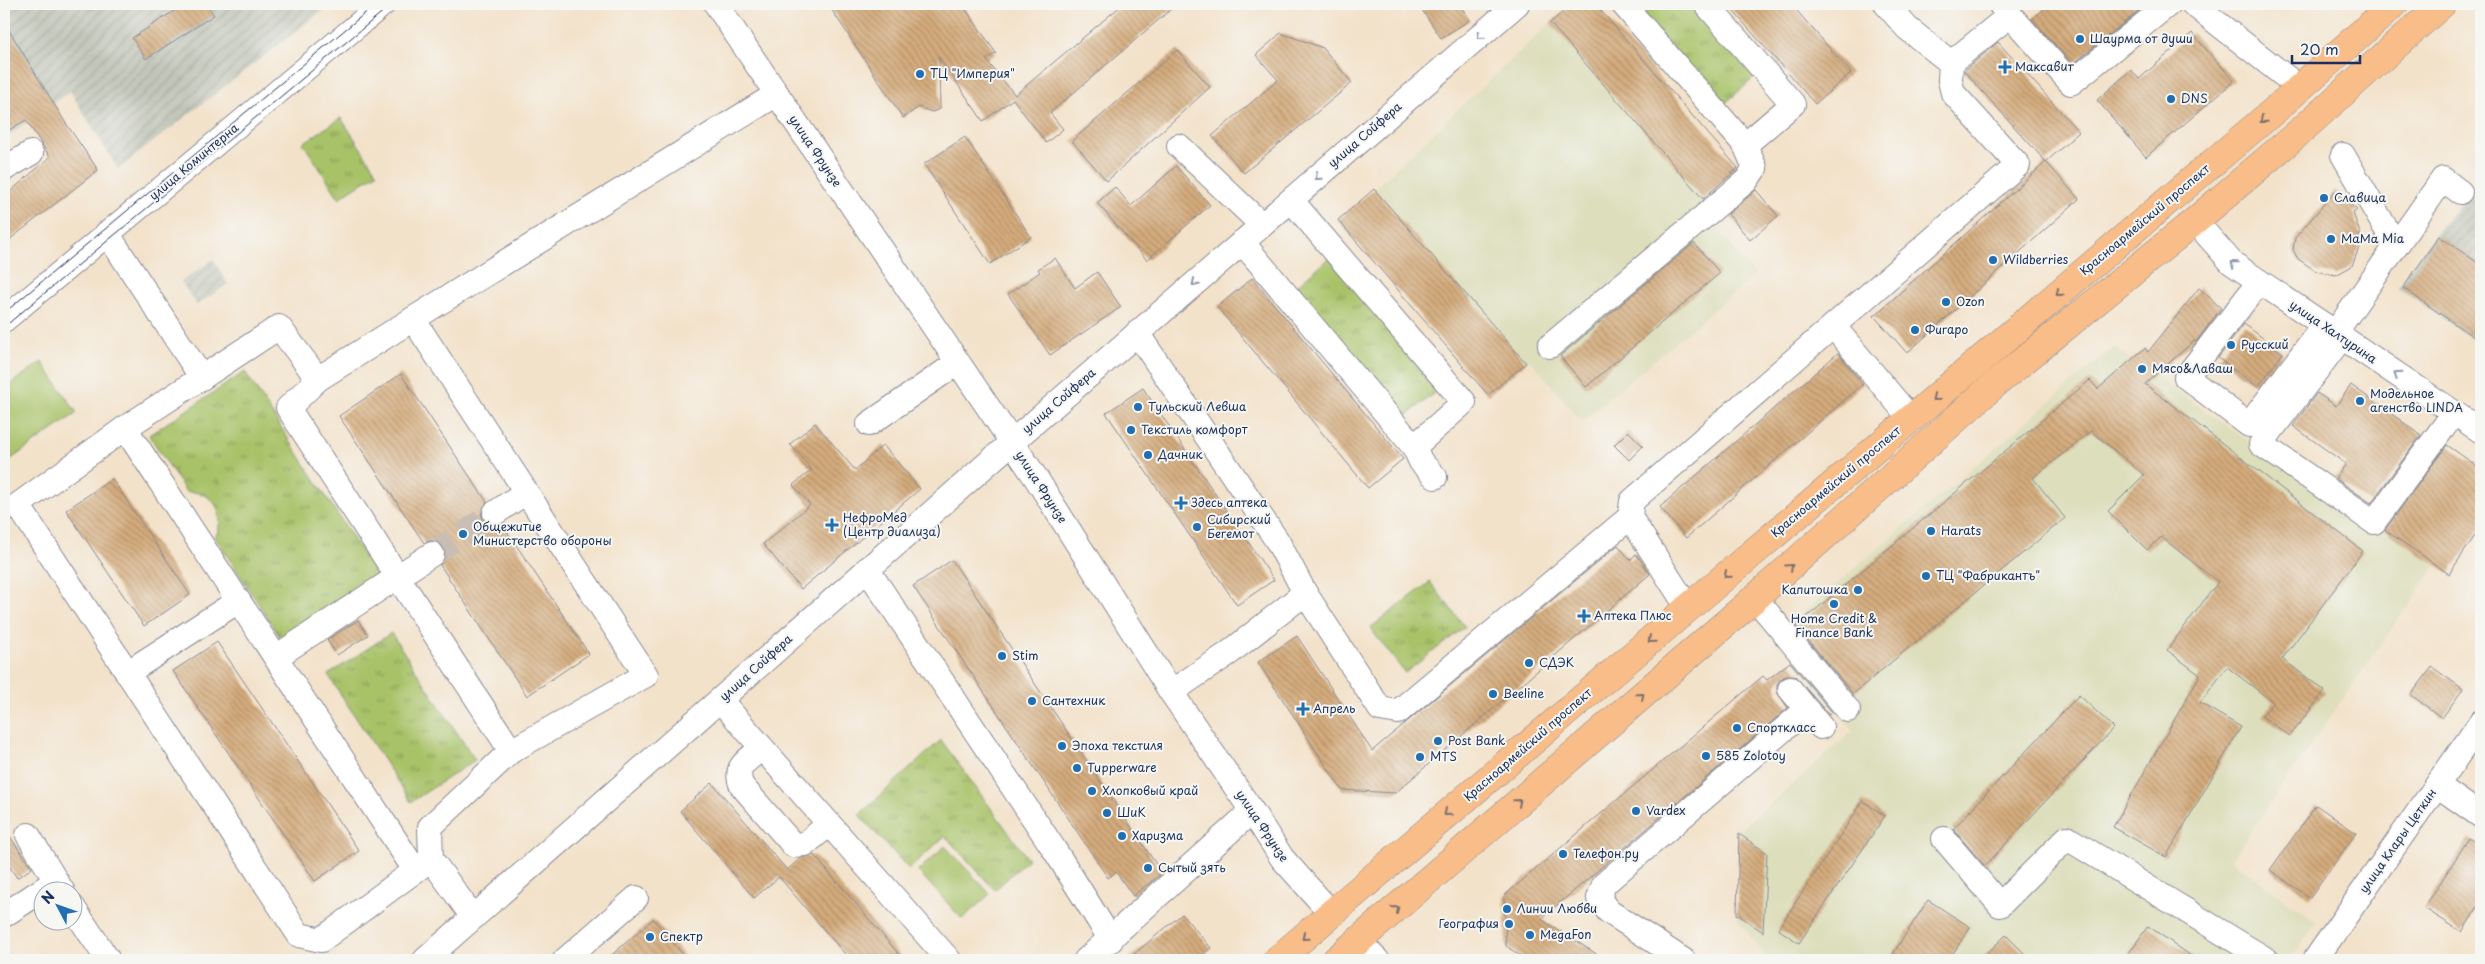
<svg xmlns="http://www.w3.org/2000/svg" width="2485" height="964" viewBox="0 0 2485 964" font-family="'Playpen Sans',sans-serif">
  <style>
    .built { fill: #dddebc }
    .industrial { fill: url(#industrial-furrows) }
    .grass { fill: url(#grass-tufts); stroke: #627863 }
    .pitch { fill: #a8c268; stroke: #627863 }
    .building { fill: url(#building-back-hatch) }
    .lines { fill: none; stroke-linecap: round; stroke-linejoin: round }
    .minor-tunnel { stroke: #c8beb4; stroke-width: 24; stroke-dasharray: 24 12; stroke-linecap: butt }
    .minor-casing { stroke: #878894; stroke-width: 26 }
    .major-casing { stroke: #878894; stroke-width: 29 }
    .minor { stroke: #fff; stroke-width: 24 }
    .major { stroke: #f8bd88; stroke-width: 28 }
    .tram { stroke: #1b2f5e; stroke-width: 1 }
    .oneway { stroke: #8d97ae }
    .oneway2 { stroke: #7e6f71 }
    .poi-dot { fill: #1f6fb2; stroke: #f6f6f2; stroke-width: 2 }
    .labels { text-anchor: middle; stroke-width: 4; stroke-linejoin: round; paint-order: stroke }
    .poi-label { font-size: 12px; fill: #1b2f5e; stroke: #f6f6f2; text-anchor: start }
    .street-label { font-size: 12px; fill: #1b2f5e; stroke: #f6f6f2 }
  </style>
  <defs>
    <pattern id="industrial-furrows" width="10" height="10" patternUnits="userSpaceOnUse" patternTransform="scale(1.25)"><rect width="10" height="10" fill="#c2c6b9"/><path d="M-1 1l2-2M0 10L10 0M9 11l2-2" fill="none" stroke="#a6aaa1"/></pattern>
    <pattern id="grass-tufts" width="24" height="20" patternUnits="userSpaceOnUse" patternTransform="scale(1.25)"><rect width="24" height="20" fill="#a8c268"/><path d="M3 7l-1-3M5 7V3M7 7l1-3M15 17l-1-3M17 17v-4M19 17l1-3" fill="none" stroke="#889e59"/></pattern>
    <pattern id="building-back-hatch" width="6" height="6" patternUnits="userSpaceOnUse" patternTransform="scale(1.25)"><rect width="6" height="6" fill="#d5ac7c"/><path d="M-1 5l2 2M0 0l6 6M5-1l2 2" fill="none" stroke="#ac8c69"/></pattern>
  </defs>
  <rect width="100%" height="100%" fill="#f6f6f2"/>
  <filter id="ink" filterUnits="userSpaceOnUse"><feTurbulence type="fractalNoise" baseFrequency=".02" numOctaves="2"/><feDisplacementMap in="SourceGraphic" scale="10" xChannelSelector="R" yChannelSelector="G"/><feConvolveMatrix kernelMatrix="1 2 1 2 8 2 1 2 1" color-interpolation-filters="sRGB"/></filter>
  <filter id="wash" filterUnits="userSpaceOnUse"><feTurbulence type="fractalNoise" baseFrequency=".0096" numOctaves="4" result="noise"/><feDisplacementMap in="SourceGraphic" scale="20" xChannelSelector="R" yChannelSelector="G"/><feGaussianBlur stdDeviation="1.12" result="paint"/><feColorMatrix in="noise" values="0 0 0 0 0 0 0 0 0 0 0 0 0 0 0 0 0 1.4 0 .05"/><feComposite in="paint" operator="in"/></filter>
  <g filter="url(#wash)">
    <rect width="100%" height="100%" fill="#f3e2ca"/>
    <g class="built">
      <path d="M1550,23L1707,204L1702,210L1755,275L1582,421L1530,360L1526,363L1374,189Z"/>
      <path d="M2114,347L2380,533L2448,535L2454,539L2231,860L2317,922L2290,960H1768L1737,919L1741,829L1853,731L1784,646L1785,628Z"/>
    </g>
    <g class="industrial">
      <path d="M4,4H331L118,169L70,91L4,139Z"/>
      <path d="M2481,183V345L2398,287L2439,229Z"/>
      <path d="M213,259L228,284L197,305L181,282Z"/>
    </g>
    <g class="grass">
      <path d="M1634,4H1690L1754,78L1722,106Z"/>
      <path d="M341,118L377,173L339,198L303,143Z"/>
      <path d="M1329,258L1439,389L1403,419L1293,289Z"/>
      <path d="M245,372L377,575L280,637L215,537C228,513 213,490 186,492L149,435Z"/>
      <path d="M1430,582L1465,627L1405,673L1370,628Z"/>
      <path d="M391,633L475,760L411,802L328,675Z"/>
      <path d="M941,740L1028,859L995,890L945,836L909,869L859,815Z"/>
    </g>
    <g class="pitch">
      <path d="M42,362L77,413L4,464V388Z"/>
      <path d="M945,846L990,894L962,919L918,871Z"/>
    </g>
    <g id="blocks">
      <g class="building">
        <path d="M185,4H206L214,15L146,59L132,38Z"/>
        <path d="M828,4H962L996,53L986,60L1015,95L1123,4H1177L1050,113L1063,129L1046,143L1013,99L983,121L939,57L940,109L932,112L919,107L903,118Z"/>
        <path d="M1418,4H1459L1470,20L1441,38Z"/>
        <path d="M1572,4H1595L1738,168L1703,199L1550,23Z"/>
        <path d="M1727,4H1791L1851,73L1815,104Z"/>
        <path d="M2050,4H2147L2073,64L2032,19Z"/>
        <path d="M4,22L65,122L98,170L4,244V197L50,157L26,120L4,133Z"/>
        <path d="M1281,33L1323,48L1352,83L1244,173L1212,136L1278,80L1256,55Z"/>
        <path d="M2192,33L2234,81L2146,157L2097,100L2131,70L2139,79Z"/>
        <path d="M1998,42L2079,132L2046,162L1964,71Z"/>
        <path d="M1177,50L1210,87L1107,181L1072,141Z"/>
        <path d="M965,137L1031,237L990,264L924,164Z"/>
        <path d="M2046,162L2079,199L1907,353L1874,316Z"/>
        <path d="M1176,166L1210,205L1147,260L1097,203L1115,187L1131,206Z"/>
        <path d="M1374,189L1526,363L1488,395L1338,220Z"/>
        <path d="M1756,190L1778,216L1750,240L1728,214Z"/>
        <path d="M2335,191L2357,210L2353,213L2360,233V245L2352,266L2336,275L2316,271L2298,259L2293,250L2295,238Z"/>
        <path d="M2439,236L2481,265V342L2403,288Z"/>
        <path d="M1694,243L1720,273L1586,387L1560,356Z"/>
        <path d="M1055,258L1075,288L1097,272L1121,307L1050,355L1008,294L1040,272L1038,269Z"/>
        <path d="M1252,278L1403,459L1368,488L1217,307Z"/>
        <path d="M2199,288L2221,308L2196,342L2194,341L2145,384L2363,551L2282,659L2325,691L2290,736L2262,716L2273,702L2227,667L2200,703L2241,727L2166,857L2113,827L2200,675L2167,650L2218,582L2161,537L2147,550L2108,511L2144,475L2091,431L2033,478L2065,518L1853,694L1796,626L2090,380L2098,389L2145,348L2148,352Z"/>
        <path d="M2244,324L2283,353L2258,387L2218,358Z"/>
        <path d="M1838,353L1863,384L1686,538L1660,507Z"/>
        <path d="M401,374L487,502L481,514L484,521L496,527L502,524L589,654L527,696L440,565L446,554L443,546L432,540L424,543L339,416Z"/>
        <path d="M2351,385L2421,435L2371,503L2335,478L2346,464L2293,426L2317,393L2336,406Z"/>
        <path d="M1143,388L1274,580L1237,605L1106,413Z"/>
        <path d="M815,423L855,470L883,445L920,489L801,589L763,544L810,505L793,485L812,470L790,444Z"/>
        <path d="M1628,431L1643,446L1629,460L1614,445Z"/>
        <path d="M2447,445L2481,469V527L2449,574L2385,530Z"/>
        <path d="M112,479L190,595L144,626L66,510Z"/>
        <path d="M1618,545L1630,560L1636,554L1650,574L1395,793L1342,790L1258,662L1297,636L1372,751Z"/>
        <path d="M952,560L1162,873L1133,896L1116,872L1108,878L913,586Z"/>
        <path d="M358,620L368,635L337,655L327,640Z"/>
        <path d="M217,642L359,851L315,881L173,671Z"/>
        <path d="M1790,662L1832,712L1829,715L1795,676L1788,675L1782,678L1777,684V692L1788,708L1541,919L1606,960H1527L1506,946L1504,896L1763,676L1767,680Z"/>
        <path d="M2432,667L2463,689L2442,718L2411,695Z"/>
        <path d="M2079,695L2114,728L1985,866L1953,829Z"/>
        <path d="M712,783L787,870L801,858L814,855L904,960H850L779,877L754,898L680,811Z"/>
        <path d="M1863,801L1885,816L1799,943L1778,929Z"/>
        <path d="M2316,805L2356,833L2310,898L2270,870Z"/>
        <path d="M4,828L32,868L17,878L4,858Z"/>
        <path d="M1739,834L1767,853L1763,932L1737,914Z"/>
        <path d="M2469,838L2481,847V902L2462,932L2424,908Z"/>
        <path d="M1928,900L1970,927L1949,960H1889Z"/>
        <path d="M1182,914L1211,948L1197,960H1127Z"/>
        <path d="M653,919L688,960H606Z"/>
        <path d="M2148,926L2197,960H2124Z"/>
        <path d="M2006,935L2031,960H1980Z"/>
      </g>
    </g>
  </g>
  <g filter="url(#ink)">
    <use href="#blocks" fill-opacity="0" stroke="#878894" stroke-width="1"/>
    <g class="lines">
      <path class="minor-tunnel" d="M432,554L495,513"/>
      <defs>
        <g id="minor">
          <path d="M716,4L1036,478L1171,692L1252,811L1282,858L1332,914"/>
          <path d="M1623,4L1745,145L1793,104L1706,4"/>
          <path d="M2000,4L2071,83L2169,4"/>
          <path d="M2193,4L2300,88"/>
          <path d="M1951,63L2010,15"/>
          <path d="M1179,146L1262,225"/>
          <path d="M2343,155L2396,246"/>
          <path d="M4,169L31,153"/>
          <path d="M1291,200L1464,402L1414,447"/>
          <path d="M2195,221L2232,263L2481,431"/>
          <path d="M107,233L202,378"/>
          <path d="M1242,242L1414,447L1421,462L1435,477"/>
          <path d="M2259,282L2186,377L2249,425L2324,325"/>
          <path d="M413,319L777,94"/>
          <path d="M4,320L383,4"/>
          <path d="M1834,327L1911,419"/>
          <path d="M1137,333L1278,542L1305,593L1380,709L1398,712L1630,517L1632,501L2018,165L1953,93L1950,80L1951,63L1907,28L1886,4"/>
          <path d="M2335,333L2443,179L2460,192"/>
          <path d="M2342,337L2261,444L2374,522L2454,413"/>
          <path d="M1550,346L1746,181L1755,168L1745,145"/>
          <path d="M318,379L413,319L646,675L511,751"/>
          <path d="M869,424L957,363"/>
          <path d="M125,428L415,870"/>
          <path d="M495,513L526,492"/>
          <path d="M1630,517L1688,608"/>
          <path d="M867,569L1054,849L1111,940"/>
          <path d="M1755,598L1848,710"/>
          <path d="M276,657L432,554"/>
          <path d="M127,673L238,601"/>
          <path d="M1790,689L1821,727"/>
          <path d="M1171,692L1229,653L1305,593"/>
          <path d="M720,700L949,960"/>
          <path d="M762,748C747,761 733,766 742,786L788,839L793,845L805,844L829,824"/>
          <path d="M2437,785L2481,816"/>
          <path d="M28,835L56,881"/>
          <path d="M1944,839L2000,905L2067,838L2267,960"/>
          <path d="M431,859L430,827L511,751L288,408L318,379L279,327L125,428L18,505L299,935L321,940L431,859L473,917"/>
          <path d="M72,906L108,960"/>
          <path d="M4,915L56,881L63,892"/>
          <path d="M1359,941L1377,960"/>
          <path d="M425,960L1012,442L1517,4"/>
          <path d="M565,960L636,898"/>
          <path d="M1086,960L1252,811"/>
          <path d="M1683,960L1608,911L1599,898L1604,884L1806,710"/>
          <path d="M2315,960L2481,722"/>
        </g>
        <g id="major">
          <path d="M1277,960L1688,608L2276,109L2394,4"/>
          <path d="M1336,960L1755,598L1995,384L2195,221L2296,135L2442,4"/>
        </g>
      </defs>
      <use href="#minor" class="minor-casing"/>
      <use href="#major" class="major-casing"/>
      <use href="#minor" class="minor"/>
      <use href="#major" class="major"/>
      <g class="tram">
        <path d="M4,313L376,4"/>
        <path d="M4,327L392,4"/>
      </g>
    </g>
    <defs><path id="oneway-chevron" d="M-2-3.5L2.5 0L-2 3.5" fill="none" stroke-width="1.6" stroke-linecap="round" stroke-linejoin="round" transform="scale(1.25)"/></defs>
    <g class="oneway">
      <use href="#oneway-chevron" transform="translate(1480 36) rotate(139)"/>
      <use href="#oneway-chevron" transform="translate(1318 177) rotate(139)"/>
      <use href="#oneway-chevron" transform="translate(2234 264) rotate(-141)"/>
      <use href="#oneway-chevron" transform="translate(1195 283) rotate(139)"/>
      <use href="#oneway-chevron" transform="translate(2397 375) rotate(-146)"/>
    </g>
    <g class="oneway2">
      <use href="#oneway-chevron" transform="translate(2263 120) rotate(140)"/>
      <use href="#oneway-chevron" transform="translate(2059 293) rotate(140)"/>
      <use href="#oneway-chevron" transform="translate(1935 398) rotate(140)"/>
      <use href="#oneway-chevron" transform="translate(1790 567) rotate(-42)"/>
      <use href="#oneway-chevron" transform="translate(1727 575) rotate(140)"/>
      <use href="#oneway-chevron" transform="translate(1651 640) rotate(139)"/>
      <use href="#oneway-chevron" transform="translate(1641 696) rotate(-41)"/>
      <use href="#oneway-chevron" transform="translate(1518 802) rotate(-41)"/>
      <use href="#oneway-chevron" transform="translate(1447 813) rotate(139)"/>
      <use href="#oneway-chevron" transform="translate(1396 909) rotate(-41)"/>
      <use href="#oneway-chevron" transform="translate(1305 937) rotate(140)"/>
    </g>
  </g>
  <g class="poi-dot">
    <circle cx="2080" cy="39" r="5"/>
    <path d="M2002.5 59.5h5v5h5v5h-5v5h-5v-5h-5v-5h5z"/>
    <circle cx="920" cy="74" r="5"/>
    <circle cx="2171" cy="99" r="5"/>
    <circle cx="2324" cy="198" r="5"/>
    <circle cx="2331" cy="239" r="5"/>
    <circle cx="1993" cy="260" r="5"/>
    <circle cx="1946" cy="302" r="5"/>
    <circle cx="1915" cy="330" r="5"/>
    <circle cx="2231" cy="345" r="5"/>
    <circle cx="2142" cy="369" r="5"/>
    <circle cx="2360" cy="401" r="5"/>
    <circle cx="1138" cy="407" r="5"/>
    <circle cx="1131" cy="430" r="5"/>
    <circle cx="1148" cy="455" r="5"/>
    <path d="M1178.5 495.5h5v5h5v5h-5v5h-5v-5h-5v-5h5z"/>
    <path d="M829.5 517.5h5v5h5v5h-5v5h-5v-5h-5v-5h5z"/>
    <circle cx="1197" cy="527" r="5"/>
    <circle cx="1931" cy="531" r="5"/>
    <circle cx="463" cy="534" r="5"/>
    <circle cx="1926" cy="576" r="5"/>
    <circle cx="1858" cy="590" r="5"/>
    <circle cx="1834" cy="604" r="5"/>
    <path d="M1581.5 608.5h5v5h5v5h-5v5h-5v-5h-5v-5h5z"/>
    <circle cx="1002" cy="656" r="5"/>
    <circle cx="1529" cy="663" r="5"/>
    <circle cx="1493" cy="694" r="5"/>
    <circle cx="1032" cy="701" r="5"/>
    <path d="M1300.5 701.5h5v5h5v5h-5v5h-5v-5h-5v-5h5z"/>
    <circle cx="1737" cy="728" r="5"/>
    <circle cx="1438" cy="741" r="5"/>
    <circle cx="1062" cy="746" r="5"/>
    <circle cx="1706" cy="756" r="5"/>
    <circle cx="1420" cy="757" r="5"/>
    <circle cx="1077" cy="768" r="5"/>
    <circle cx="1092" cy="791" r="5"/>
    <circle cx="1636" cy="811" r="5"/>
    <circle cx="1107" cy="813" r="5"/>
    <circle cx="1122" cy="836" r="5"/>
    <circle cx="1563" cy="854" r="5"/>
    <circle cx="1148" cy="868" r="5"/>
    <circle cx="1507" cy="909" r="5"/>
    <circle cx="1509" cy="924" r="5"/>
    <circle cx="1530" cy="935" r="5"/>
    <circle cx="650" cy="937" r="5"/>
  </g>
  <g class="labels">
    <g class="poi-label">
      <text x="2090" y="43">Шаурма от души</text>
      <text x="2015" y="71">Максавит</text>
      <text x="930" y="78">ТЦ "Империя"</text>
      <text x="2181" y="103">DNS</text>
      <text x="2334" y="202">Славица</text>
      <text x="2341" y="243">MaMa Mia</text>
      <text x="2003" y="264">Wildberries</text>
      <text x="1956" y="306">Ozon</text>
      <text x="1925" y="334">Фигаро</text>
      <text x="2241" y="349">Русский</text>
      <text x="2152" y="373">Мясо&amp;Лаваш</text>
      <text x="2370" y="398">Модельное<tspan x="2370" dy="14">агенство LINDA</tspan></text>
      <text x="1148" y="411">Тульский Левша</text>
      <text x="1141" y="434">Текстиль комфорт</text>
      <text x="1158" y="459">Дачник</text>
      <text x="1191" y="507">Здесь аптека</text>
      <text x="843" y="522">НефроМед<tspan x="843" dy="14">(Центр диализа)</tspan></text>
      <text x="1207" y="524">Сибирский<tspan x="1207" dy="14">Бегемот</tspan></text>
      <text x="473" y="531">Общежитие<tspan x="473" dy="14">Министерство обороны</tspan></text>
      <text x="1941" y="535">Harats</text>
      <text x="1936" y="580">ТЦ "Фабрикантъ"</text>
      <text x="1848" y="594" text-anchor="end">Капитошка</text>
      <text x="1594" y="620">Аптека Плюс</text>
      <text x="1834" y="623" text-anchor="middle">Home Credit &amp;<tspan x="1834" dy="14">Finance Bank</tspan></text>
      <text x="1012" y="660">Stim</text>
      <text x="1539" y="667">СДЭК</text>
      <text x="1503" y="698">Beeline</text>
      <text x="1042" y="705">Сантехник</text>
      <text x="1313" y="713">Апрель</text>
      <text x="1747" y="732">Спорткласс</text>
      <text x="1448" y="745">Post Bank</text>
      <text x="1072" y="750">Эпоха текстиля</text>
      <text x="1716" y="760">585 Zolotoy</text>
      <text x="1430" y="761">MTS</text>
      <text x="1087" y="772">Tupperware</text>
      <text x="1102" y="795">Хлопковый край</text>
      <text x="1646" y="815">Vardex</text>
      <text x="1117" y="817">ШиК</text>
      <text x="1132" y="840">Харизма</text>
      <text x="1573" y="858">Телефон.ру</text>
      <text x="1158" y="872">Сытый зять</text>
      <text x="1517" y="913">Линии Любви</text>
      <text x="1499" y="928" text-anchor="end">География</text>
      <text x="1540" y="939">MegaFon</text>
      <text x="660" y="941">Спектр</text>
    </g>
    <g class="street-label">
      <text transform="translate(1365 135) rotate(-41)" y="4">улица Сойфера</text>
      <text transform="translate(815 151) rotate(56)" y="4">улица Фрунзе</text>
      <text transform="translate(194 162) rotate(-40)" y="4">улица Коминтерна</text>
      <text transform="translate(2145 220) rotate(-40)" y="4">Красноармейский проспект</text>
      <text transform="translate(2333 332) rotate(34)" y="4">улица Халтурина</text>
      <text transform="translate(1059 401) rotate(-41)" y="4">улица Сойфера</text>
      <text transform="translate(1836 482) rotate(-40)" y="4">Красноармейский проспект</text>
      <text transform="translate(1041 487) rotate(57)" y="4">улица Фрунзе</text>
      <text transform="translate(756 668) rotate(-42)" y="4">улица Сойфера</text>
      <text transform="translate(1528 745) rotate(-41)" y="4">Красноармейский проспект</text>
      <text transform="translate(1262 826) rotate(56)" y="4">улица Фрунзе</text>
      <text transform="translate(2398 841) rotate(-55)" y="4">улица Клары Цеткин</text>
    </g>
  </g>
  <rect width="2485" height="964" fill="none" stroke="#f6f6f2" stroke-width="20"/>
  <g transform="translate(58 906) rotate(311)"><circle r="24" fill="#f6f6f2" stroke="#9ea6b7"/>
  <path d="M0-4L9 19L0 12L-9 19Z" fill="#1f6fb2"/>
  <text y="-8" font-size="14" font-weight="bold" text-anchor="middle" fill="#1b2f5e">N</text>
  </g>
  <path d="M2292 55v8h68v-8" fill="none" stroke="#1b2f5e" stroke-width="2.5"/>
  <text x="2300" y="55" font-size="15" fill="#1b2f5e" stroke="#f6f6f2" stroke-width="4" paint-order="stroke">20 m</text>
</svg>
